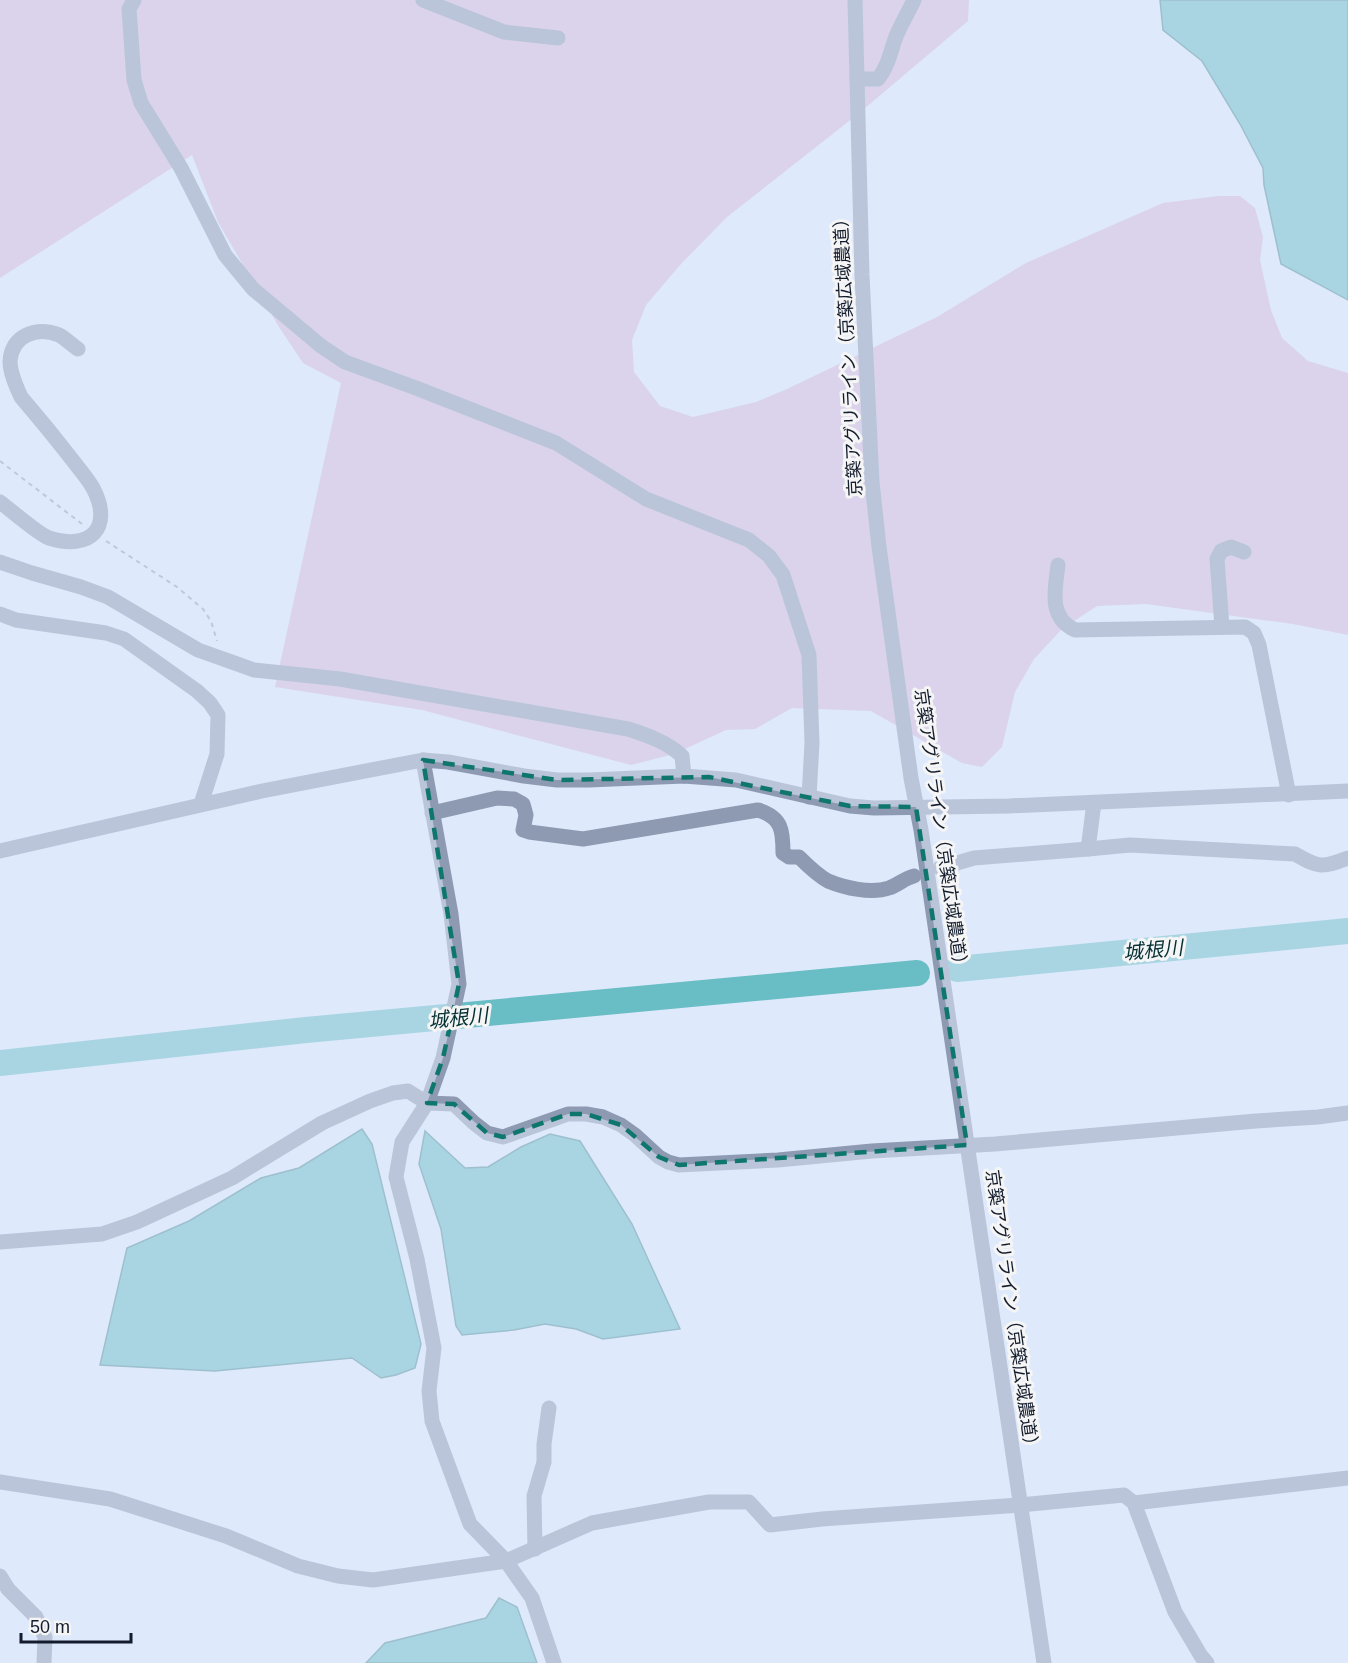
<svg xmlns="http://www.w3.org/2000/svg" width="1348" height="1663" viewBox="0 0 1348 1663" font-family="Helvetica,'Noto Sans JP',sans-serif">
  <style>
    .green { fill: #d4b8d8 }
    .water { fill: #69bdc4; stroke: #4f8d97; stroke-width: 1.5 }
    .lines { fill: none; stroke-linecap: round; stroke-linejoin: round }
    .river { stroke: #69bdc4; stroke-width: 26 }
    .path { stroke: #99a3b5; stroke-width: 2; stroke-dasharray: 4.5 4.5; stroke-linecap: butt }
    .minor { stroke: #8e9ab1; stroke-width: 15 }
    .marked { fill: none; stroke: #0f766e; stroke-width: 4.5; stroke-dasharray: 12 8; stroke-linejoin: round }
    .labels { text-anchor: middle; stroke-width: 6; stroke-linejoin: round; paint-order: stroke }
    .street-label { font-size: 18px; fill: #131c2d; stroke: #f5f5f5 }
    .water-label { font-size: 20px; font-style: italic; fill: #053134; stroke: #f5f5f5 }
  </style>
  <rect width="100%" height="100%" fill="#dee9fc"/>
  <path class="green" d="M0,0H969L968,21L858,114L727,217L681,264L646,305L632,340L634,372L660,406L693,417L756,402L787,389L937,317L1026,263L1163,203L1218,196H1240L1255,208L1263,237L1260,260L1271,310L1282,338L1308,361L1348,373V635L1293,624L1146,604L1097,606L1062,629L1034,659L1015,692L1002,747L982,767L962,763L871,711L792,708L755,729L726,730L674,754L631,765L422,710L275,687L341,383L303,363L279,327L218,222L192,155L0,278Z"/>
  <g class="water">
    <path d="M1160,0H1348V300L1281,264L1264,185L1263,168L1240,124L1202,61L1163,30Z"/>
    <path d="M362,1129L372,1144L421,1344L415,1368L396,1375L381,1378L352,1358L215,1371L100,1365L127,1248L189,1221L261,1178L299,1168Z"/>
    <path d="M425,1131L465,1168L488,1167L521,1147L550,1134L580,1141L632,1224L680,1329L603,1339L576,1329L545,1324L514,1330L462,1335L456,1326L441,1229L419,1164Z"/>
    <path d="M499,1598L517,1607L537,1663H366L385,1643L486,1618Z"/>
  </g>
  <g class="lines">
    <g class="river">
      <path d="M957,969L1348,931"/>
      <path d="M0,1063L306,1030L917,973"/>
    </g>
    <g class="path">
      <path d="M0,461L82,524"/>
      <path d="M106,541L177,587L203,609L211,621L217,641"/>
    </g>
    <g class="minor">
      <path d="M134,0L129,9L134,80L141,103L181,168L225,255L253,289L321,346L345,362L416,388L556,443L646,499L749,540L769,556L783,575L809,655L812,743L809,797"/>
      <path d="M423,0L504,32L558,38"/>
      <path d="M855,0L862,275L872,482L879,547L911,778L921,830C962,1108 1002,1385 1044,1663"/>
      <path d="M857,79H878C888,66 890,54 895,39C900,26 908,13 914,0"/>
      <path d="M0,502C11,510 38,534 49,538C90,551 114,528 93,488C88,479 80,470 74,462C57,440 39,418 21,397C16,386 10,373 10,361C12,335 37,326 59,335C65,338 72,345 78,349"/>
      <path d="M0,562L32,573L81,587L108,597L198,650L254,670L340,679L628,729C647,735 667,742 682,756L684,776"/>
      <path d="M1058,565C1055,590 1048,617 1075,630L1245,627L1254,633L1259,645L1289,795"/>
      <path d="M0,614L16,620L106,633L124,639L197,691L210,703L218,715L217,754L201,804"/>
      <path d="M1222,627L1217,559L1221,551L1231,547L1244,552"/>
      <path d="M423,760L451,914L459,984L443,1058L427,1103L402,1142L396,1177L417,1259L434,1348L429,1391L432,1421L470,1524L506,1561L532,1598L554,1663"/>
      <path d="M432,813L497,798L514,799L523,804L526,815L523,830L529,832L583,839L758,810C782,817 783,831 783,853L789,857H799C808,866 817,875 828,881C845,888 871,894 889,888C898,885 905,878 914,876"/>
      <path d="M1088,849L1130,845L1295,854C1319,868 1322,868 1348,858"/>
      <path d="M0,851L262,791L423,760L448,762L524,776L557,780H589L684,776L736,780L850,806L874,808L1009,806L1348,791"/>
      <path d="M940,868L974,858L1088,849L1094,803"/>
      <path d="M0,1242L102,1234L137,1222L232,1178L322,1123L370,1101L393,1093L408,1091L427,1103L454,1104L474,1123L487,1133L503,1137L568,1114H586L603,1117L621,1125L635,1135L659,1157L668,1162L679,1165L778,1160L872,1151L995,1144L1256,1121L1318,1117L1348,1113"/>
      <path d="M0,1482L110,1499L226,1536L298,1566L338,1576L373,1580L506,1561L592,1523L709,1502H749L770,1525L822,1519L1020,1505L1124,1495L1134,1503L1175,1612L1201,1656L1207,1663"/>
      <path d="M1134,1503L1348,1478"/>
      <path d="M535,1549L534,1496L544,1462V1444L549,1408"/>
      <path d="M0,1576L8,1589L36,1617L45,1637L44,1663"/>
    </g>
  </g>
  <path d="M0 0H1348V1663H0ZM423,760L557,780L709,777L850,806L916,807L967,1145L679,1165L659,1157L621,1125L586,1114H568L503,1137L487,1133L454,1104L427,1103L443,1058L459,984Z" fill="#dee9fc" fill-opacity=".55" fill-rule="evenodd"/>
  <path class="marked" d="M423,760L557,780L709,777L850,806L916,807L967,1145L679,1165L659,1157L621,1125L586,1114H568L503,1137L487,1133L454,1104L427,1103L443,1058L459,984Z"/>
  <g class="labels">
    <g class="street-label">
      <text transform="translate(848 353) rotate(-93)" y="6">京築アグリライン（京築広域農道）</text>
      <text transform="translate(941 831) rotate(82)" y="6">京築アグリライン（京築広域農道）</text>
      <text transform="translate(1012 1312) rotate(82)" y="6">京築アグリライン（京築広域農道）</text>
    </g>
    <g class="water-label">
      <text transform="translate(1153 950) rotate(-5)" y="7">城根川</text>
      <text transform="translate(458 1018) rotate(-6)" y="7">城根川</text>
    </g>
  </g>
  <path d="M21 1633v9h110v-9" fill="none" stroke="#131c2d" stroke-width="3"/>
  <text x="30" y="1633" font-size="18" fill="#131c2d" stroke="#f5f5f5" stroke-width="4.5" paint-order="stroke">50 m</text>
</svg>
